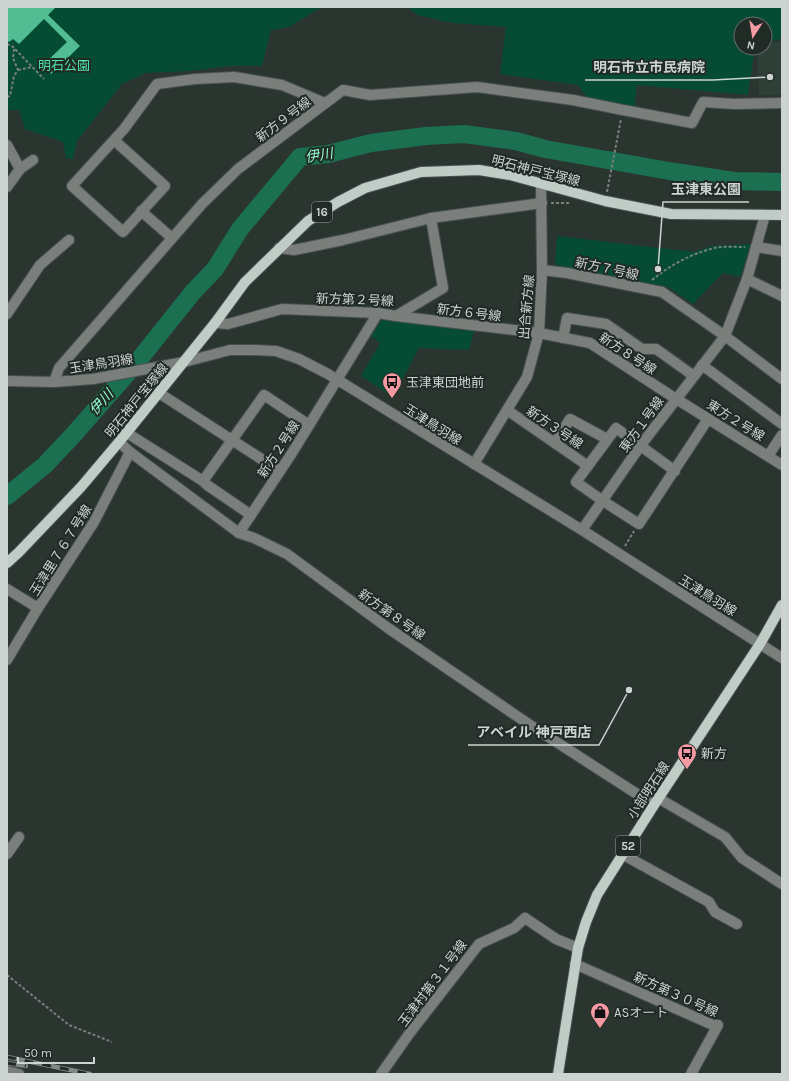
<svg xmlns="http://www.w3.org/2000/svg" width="789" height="1081" font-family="Karla,'Noto Sans JP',sans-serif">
<rect width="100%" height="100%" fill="#2b3530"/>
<polygon fill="#2d3f36" points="782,41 782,95 759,95 757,48 765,48 765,44"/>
<g fill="#064c35">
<polygon points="7,7 322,7 289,27 271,30 262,66 230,66 189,71 146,73 122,84 77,141 73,159 66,158 63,142 25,129 19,110 7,110"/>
<polygon points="408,7 782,7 782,39 765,42 765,24 741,24 741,48 755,48 748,95 637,85 634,109 588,99 578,85 500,74 506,27 452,23 417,15"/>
<polygon points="557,236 694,252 712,246 751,244 740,277 723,273 693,304 668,287 555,265"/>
<polygon points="382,319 474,331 469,350 419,348 393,397 361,376 380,343 371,336"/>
</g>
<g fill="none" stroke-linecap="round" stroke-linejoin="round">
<polyline stroke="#1a7051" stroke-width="18" points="7,496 45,465 75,433 138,361 193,292 215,269 240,229 300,157 328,154 371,143 426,136 464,134 516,141 545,149 675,172 734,181 782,182"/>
</g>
<polygon fill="#52bd92" points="7,7 56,7 48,15 80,46 51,74 43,65 67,42 44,19 19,44 13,39 9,42 7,40"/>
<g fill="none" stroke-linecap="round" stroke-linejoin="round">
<defs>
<g id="minor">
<polyline points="114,140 165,186 123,232 72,186 124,129 157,84 195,79 234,77 282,85 325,103"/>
<polyline points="7,145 20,169 7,187"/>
<polyline points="20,169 33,160"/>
<polyline points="141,211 172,238"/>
<polyline points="756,247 782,251"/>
<polyline points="279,248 294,250 343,240 431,218 542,203"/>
<polyline points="542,270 567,273 662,292 725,336 782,379"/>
<polyline points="747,279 782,296"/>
<polyline points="7,314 40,265 69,240"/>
<polyline points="396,316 539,333 590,343 670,395 782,465"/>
<polyline points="215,323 228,324 282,309 378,313 396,316 443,288 431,218"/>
<polyline points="563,338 567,318 606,324 642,349 656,349 694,376"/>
<polyline points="702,365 782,424"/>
<polyline points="7,381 54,382 93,379 184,362 230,350 252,350 276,351 299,359 328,374 582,530 782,658"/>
<polyline points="54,382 59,368 202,204 238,169 343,90 370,95 477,87 573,100 623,110 692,123 703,102 734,104 782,103"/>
<polyline points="159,393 280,471"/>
<polyline points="507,410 588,466"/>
<polyline points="127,433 203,481 207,485 251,515"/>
<polyline points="119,442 130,452 239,533 254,538 287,554 388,628 527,723 654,805"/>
<polyline points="555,443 570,419 607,439"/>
<polyline points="768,456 782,435"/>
<polyline points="474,464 527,377 539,333 542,270 541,184"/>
<polyline points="675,471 616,428 576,482 603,501 639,524 708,419"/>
<polyline points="203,481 264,395 309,425"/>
<polyline points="582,530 641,445 725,336 747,279 765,215"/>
<polyline points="239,533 292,453 378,313"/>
<polyline points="7,589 38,608"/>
<polyline points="7,660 38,608 94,522 130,452"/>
<polyline points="658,798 725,837 742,858 782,884"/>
<polyline points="7,854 19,837"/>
<polyline points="622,854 709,902 715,912 737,924"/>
<polyline points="575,964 713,1025 718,1025 691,1074"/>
<polyline points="7,1071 19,1074"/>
<polyline points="381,1074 409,1034 479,944 514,928 525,918 556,939 578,948"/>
</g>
<g id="major">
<polyline points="7,563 19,552 81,487 119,442 215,323 245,282 308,221 338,202 365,188 421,172 479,170 510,175 605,201 671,214 782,215"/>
<polyline points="558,1074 578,948 586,922 597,895 654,805 760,644 782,605"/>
</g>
</defs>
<use href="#minor" stroke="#48514d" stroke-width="12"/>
<use href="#major" stroke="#48514d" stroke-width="12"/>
<g stroke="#78807c" stroke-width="2" stroke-dasharray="3 2" stroke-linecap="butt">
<polyline points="7,44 12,46 44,79"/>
<polyline points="18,70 32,67"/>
<polyline points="7,97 10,96 14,76 18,70 13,58 14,49"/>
<polyline points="607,192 621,119"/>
<polyline points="551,203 571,203"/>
<path d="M652,280c18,-15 39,-26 62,-32 9,-2 21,-1 31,-1"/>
<polyline points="625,546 634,531"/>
<polyline points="7,975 69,1025 112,1042"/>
</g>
<use href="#minor" stroke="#7a7f7c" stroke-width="10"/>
<use href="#major" stroke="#c0ccc6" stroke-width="10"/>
<defs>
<g id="rail">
<polyline points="7,1057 90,1074"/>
<polyline points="7,1063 26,1066"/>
</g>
</defs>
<use href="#rail" stroke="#818985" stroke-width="4.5"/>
<use href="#rail" stroke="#212b26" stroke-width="3" stroke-dasharray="9" stroke-linecap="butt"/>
</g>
<defs>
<symbol id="bus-pin" viewBox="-11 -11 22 30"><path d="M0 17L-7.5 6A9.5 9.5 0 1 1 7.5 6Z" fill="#f49aa2" stroke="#212b26"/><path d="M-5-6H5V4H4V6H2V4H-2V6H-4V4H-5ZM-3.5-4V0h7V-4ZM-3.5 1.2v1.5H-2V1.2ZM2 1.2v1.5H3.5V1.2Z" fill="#111"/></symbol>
<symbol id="shop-pin" viewBox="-11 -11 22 30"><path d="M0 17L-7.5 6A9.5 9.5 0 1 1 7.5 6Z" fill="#f49aa2" stroke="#212b26"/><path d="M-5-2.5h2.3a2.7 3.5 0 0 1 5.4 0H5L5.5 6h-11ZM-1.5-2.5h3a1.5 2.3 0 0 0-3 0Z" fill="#111"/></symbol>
</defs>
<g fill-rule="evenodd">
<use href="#bus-pin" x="381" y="371" width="22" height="30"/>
<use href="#bus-pin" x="676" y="742" width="22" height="30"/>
<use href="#shop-pin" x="589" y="1001" width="22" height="30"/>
</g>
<g text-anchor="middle" stroke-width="4" stroke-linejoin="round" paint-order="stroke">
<g fill="#212b26" stroke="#99a19d" stroke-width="1">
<rect x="312" y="202" width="20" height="20" rx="3"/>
<rect x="616" y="836" width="24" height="20" rx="3"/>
</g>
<g font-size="12" font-weight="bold" fill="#cdd3d0">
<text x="322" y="216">16</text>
<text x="628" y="850">52</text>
</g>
<g font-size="13" fill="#4fe1aa" stroke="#212b26">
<text x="64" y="70">明石公園</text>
</g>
<g font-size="13" fill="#cdd3d0" stroke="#212b26">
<text transform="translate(283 119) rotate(-37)" y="5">新方９号線</text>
<text transform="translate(536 170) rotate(14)" y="5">明石神戸宝塚線</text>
<text transform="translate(607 268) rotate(12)" y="5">新方７号線</text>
<text transform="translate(355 299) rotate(2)" y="5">新方第２号線</text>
<text transform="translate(526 307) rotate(-85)" y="5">出合新方線</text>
<text transform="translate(469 312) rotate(7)" y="5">新方６号線</text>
<text transform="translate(628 353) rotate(33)" y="5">新方８号線</text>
<text transform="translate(101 363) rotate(-9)" y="5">玉津鳥羽線</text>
<text transform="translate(136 400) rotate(-51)" y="5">明石神戸宝塚線</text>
<text transform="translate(736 420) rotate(32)" y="5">東方２号線</text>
<text transform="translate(433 424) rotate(32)" y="5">玉津鳥羽線</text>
<text transform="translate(641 424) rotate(-54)" y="5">東方１号線</text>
<text transform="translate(555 427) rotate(34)" y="5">新方３号線</text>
<text transform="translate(278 449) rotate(-57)" y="5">新方２号線</text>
<text transform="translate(60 550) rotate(-58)" y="5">玉津里７６７号線</text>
<text transform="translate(708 595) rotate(32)" y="5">玉津鳥羽線</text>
<text transform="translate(392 614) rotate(35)" y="5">新方第８号線</text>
<text transform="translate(648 790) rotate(-57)" y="5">小部明石線</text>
<text transform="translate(432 983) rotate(-53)" y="5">玉津村第３１号線</text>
<text transform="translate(676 994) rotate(24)" y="5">新方第３０号線</text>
</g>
<g font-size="13" fill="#cdd3d0" stroke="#212b26" text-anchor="start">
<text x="406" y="387">玉津東団地前</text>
<text x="701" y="758">新方</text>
<text x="614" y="1017">ASオート</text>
</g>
<g font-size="14" font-style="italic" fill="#92fcce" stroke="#212b26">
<text transform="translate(319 155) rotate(-10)" y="5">伊川</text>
<text transform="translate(101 402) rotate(-48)" y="5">伊川</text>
</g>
</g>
<path fill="none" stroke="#cdd3d0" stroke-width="1.5" d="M770 77L713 80H585M658 269L663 202H749M629 690L599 745H468"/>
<g fill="#cdd3d0" stroke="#212b26" stroke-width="1.5">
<circle cx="770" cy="77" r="4"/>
<circle cx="658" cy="269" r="4"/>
<circle cx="629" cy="690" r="4"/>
</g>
<g font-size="14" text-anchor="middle" font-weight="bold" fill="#cdd3d0" stroke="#212b26" stroke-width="4" stroke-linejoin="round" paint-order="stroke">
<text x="649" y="72">明石市立市民病院</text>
<text x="706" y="194">玉津東公園</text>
<text x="534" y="737">アベイル 神戸西店</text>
</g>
<rect width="789" height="1081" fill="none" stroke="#cdd3d0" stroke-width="16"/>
<g transform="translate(753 36) rotate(192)"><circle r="19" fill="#212b26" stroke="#666e6a"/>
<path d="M0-3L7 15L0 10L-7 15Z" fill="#f49aa2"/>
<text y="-6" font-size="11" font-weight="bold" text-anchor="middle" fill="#cdd3d0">N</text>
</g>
<path d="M18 1057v6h76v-6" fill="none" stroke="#cdd3d0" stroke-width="2"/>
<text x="24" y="1057" font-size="12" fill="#cdd3d0" stroke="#212b26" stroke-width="3" paint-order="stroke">50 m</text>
</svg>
